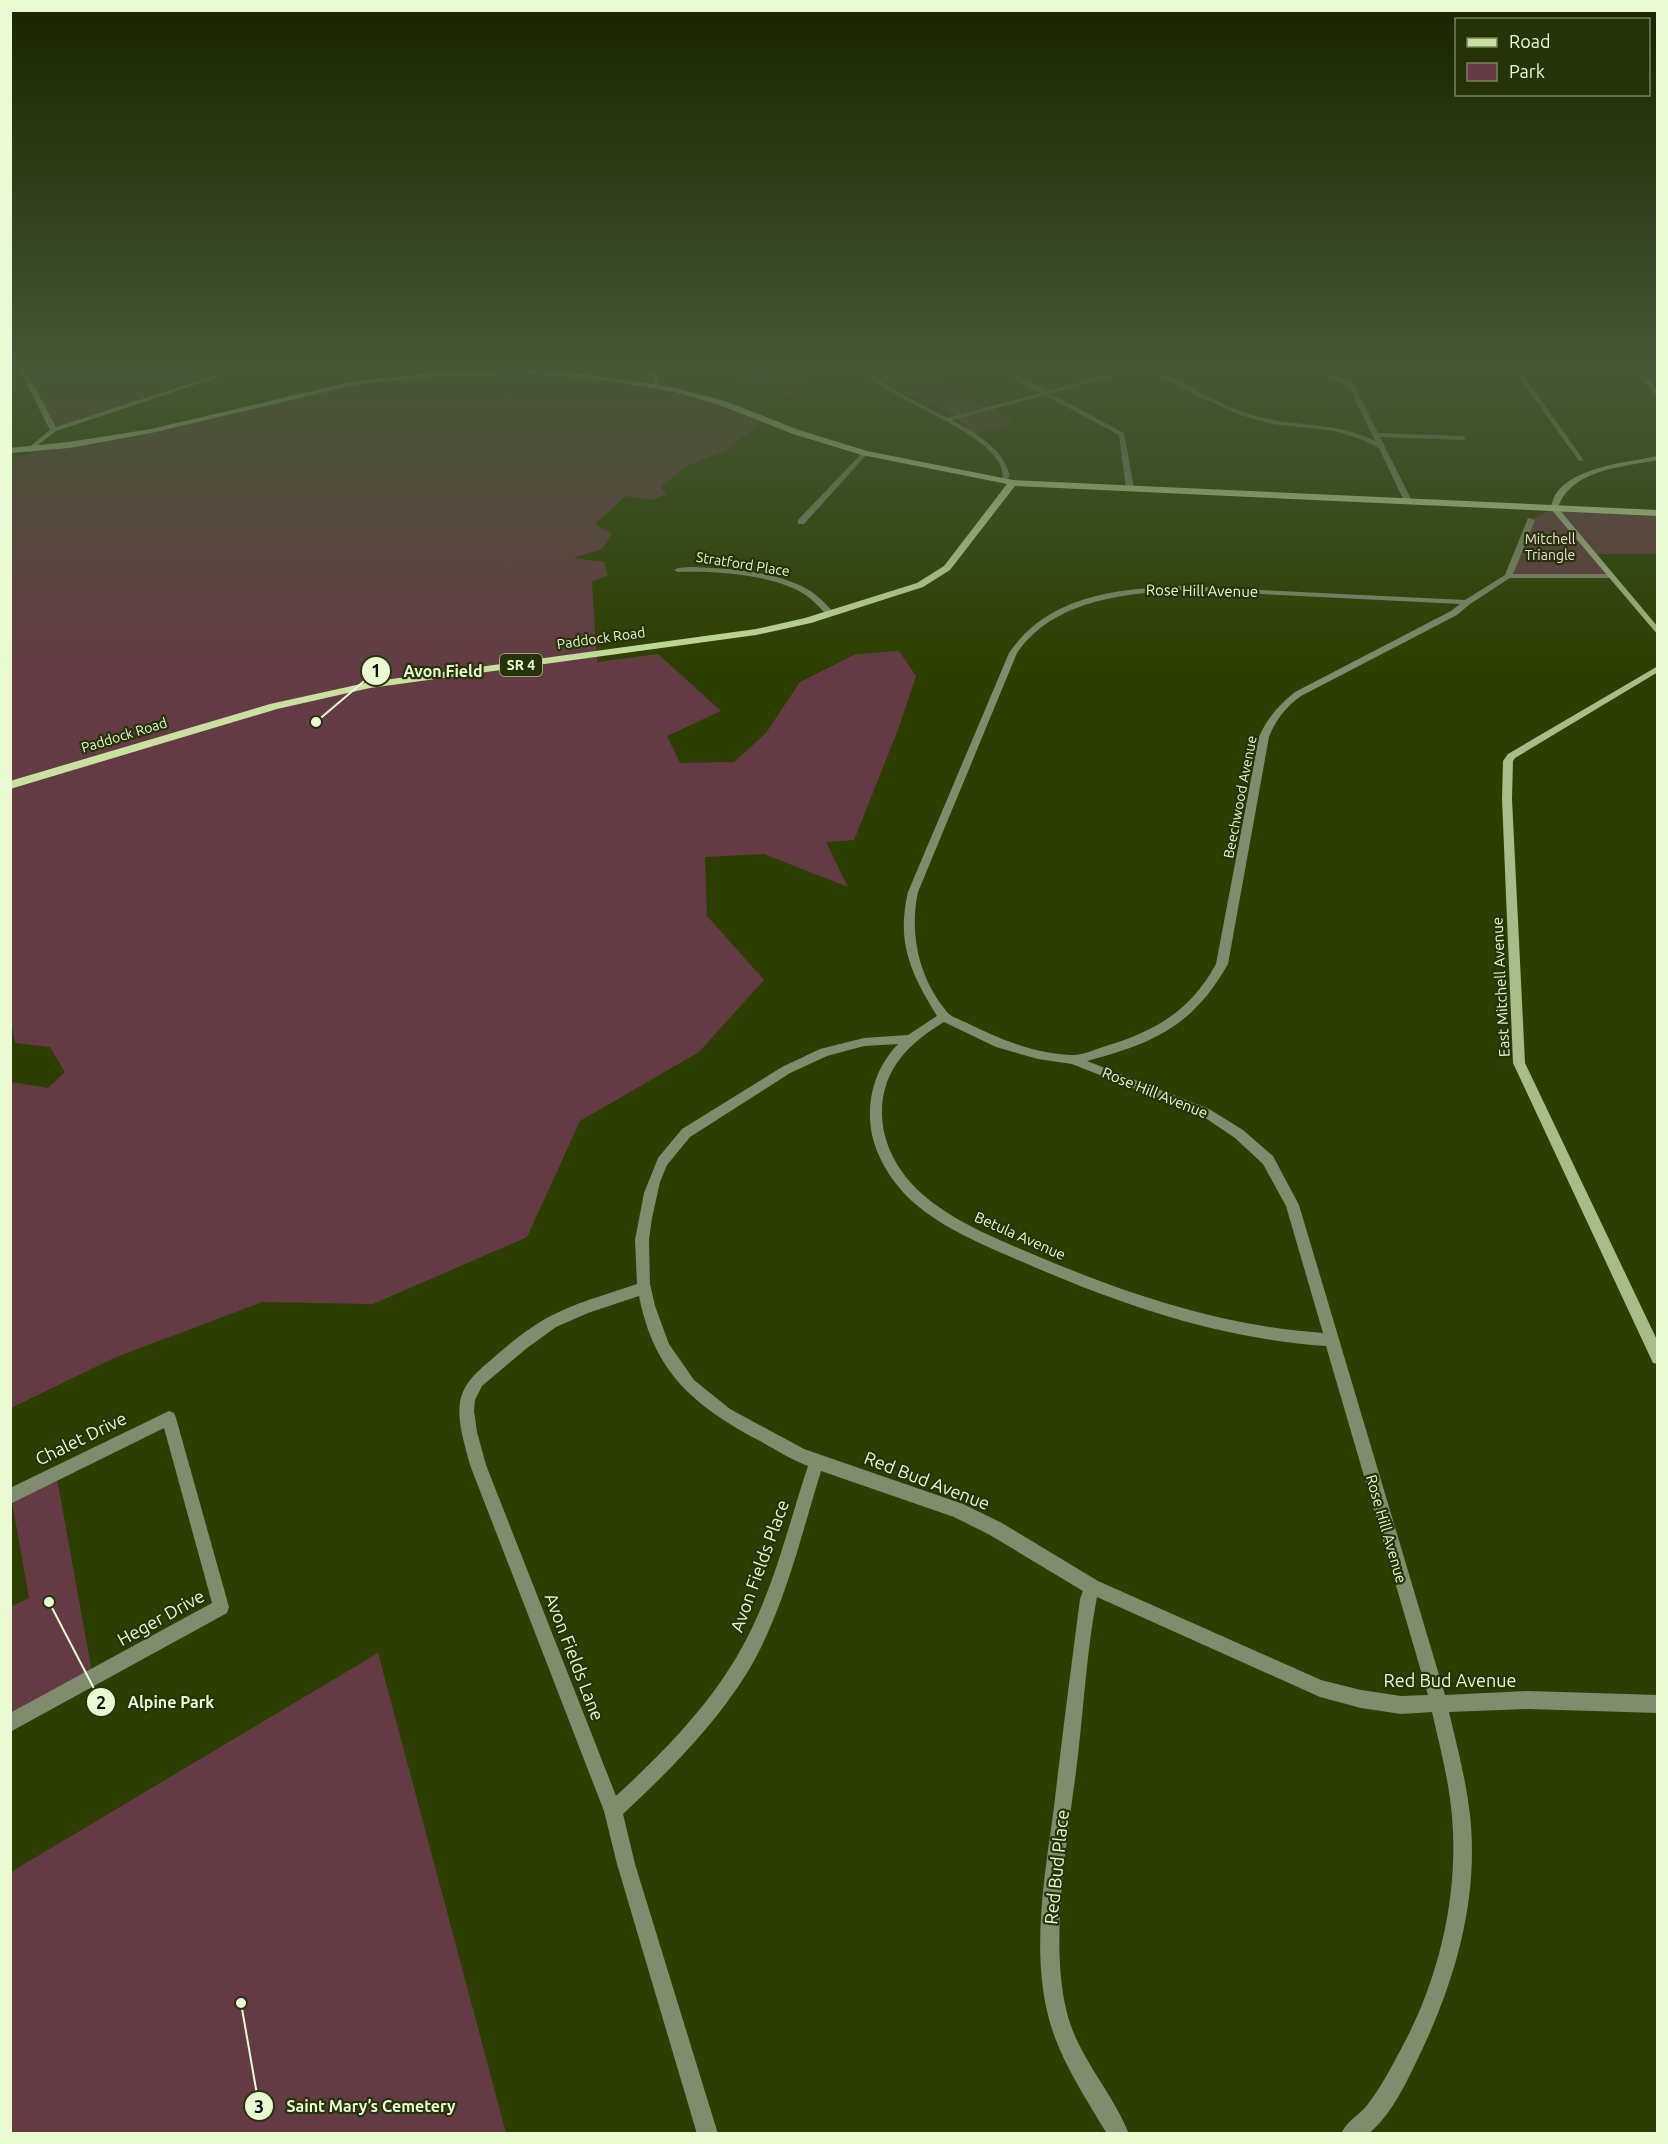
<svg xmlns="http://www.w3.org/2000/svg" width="1668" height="2144" font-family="Ubuntu,sans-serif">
<rect width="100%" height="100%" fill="#2d3f00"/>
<g fill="#643b44">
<polygon points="53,369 240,369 54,430 25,374"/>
<polygon points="738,369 927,369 988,408 1010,419 1008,425 975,434 948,412 912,396 876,372 843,369 809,373 794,396 725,378 741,371"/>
<polygon points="475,372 576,375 676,390 765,419 726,450 689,465 660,487 667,494 651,500 626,496 595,524 612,534 602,549 573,558 604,562 608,575 592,582 597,662 658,654 721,711 667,736 680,763 734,762 766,733 800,682 856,654 899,651 916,676 899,727 854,840 826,842 848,887 764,854 705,857 707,916 764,980 699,1052 580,1121 527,1237 373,1304 262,1302 114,1358 11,1408 11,1082 48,1088 65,1072 50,1047 15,1043 11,1020 11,457 31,454 29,450 151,431 330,387"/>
<polygon points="1554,508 1657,513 1657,554 1592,554 1609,576 1508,576 1531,520"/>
<polygon points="56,1473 93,1678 11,1723 10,1607 29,1598 11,1496"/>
<polygon points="378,1653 506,2133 11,2133 11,1872"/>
</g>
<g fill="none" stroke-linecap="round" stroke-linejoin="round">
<g fill="#808c6d" fill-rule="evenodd">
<path d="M858,369h7l36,25 46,24 93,-25 -42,-24h7l42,22 82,-22h9l-87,25 73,39 10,55 -4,2 -4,-2 -7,-53 -74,-40 -93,25c25,14 51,28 58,56l-7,7 -4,-2 4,-5c-1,-4 -1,-10 -4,-13 -20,-36 -106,-62 -141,-94z"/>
<path d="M1147,369h7c34,16 68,38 105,48 39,10 80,5 116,24l-26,-54 -34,-18h7l32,16 24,48 85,3 3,2 -3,2 -83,-3 32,64 -4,2 -4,-2 -25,-53 -16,-8 -28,-9 -62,-7 -33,-9 -40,-18z"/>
<polygon points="1513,369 1519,369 1583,459 1583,461 1579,461"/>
<polygon points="863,452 868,453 804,524 798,524 798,520"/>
<path d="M1528,518l7,2 -22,54h99v4h-102l-40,26 -13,11 -156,81c-15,11 -25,23 -32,41l-41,227c-35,62 -74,79 -141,97l122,48 34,21 30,26 26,49 146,490 83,-4 130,4v18l-130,-4 -79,3c8,34 17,68 21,103 9,83 -14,164 -50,239 -13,27 -28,61 -52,80h-27c5,-13 19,-19 27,-30 13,-17 23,-36 33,-55 38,-69 58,-154 51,-233 -3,-35 -12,-69 -20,-104l-31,2 -40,-6 -41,-11 -223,-100c-10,52 -13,106 -19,158 -9,78 -30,182 -11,258 12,46 45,78 62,121h-22c-23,-39 -50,-78 -60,-123 -15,-67 -2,-137 7,-204 8,-69 17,-139 26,-208l3,-8 -93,-56 -36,-18 -133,-46c-21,68 -37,140 -74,202 -33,53 -79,99 -124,141l12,50 83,270h-21l-80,-270 -13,-53 -134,-346c-5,-20 -13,-42 -10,-63 4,-20 17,-30 32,-43 21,-18 42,-36 67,-47 25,-12 52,-19 78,-28l-2,-44 9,-47 14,-35 24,-29 100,-62 38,-18 44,-11 44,-3 29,-19c-26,-43 -41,-73 -29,-124l101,-239c40,-58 107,-64 172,-67l284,14 40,-25zM1181,590l279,14 -9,7 -156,81c-16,13 -28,26 -36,45l-43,227c-25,46 -60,67 -110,82 -10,3 -24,10 -35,9 -37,-1 -71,-16 -104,-32 -6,-3 -16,-6 -20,-11 -28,-33 -38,-78 -29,-120l99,-239c37,-53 105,-59 164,-63zM944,1022l52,25 42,12 34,5 129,51 34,23 28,26 23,42 37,127c-103,-7 -199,-40 -293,-80 -38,-16 -77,-32 -108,-59 -23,-21 -39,-48 -40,-79 -1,-45 27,-72 62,-93zM898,1044c-20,21 -29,47 -28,75 1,31 20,62 43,83 32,28 73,44 112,61 96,42 196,76 301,83l102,349 -27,1 -40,-6 -40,-10 -223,-99 -96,-58 -39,-19 -159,-55 -74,-40 -36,-29 -25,-36 -14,-38 -5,-22 -1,-44 3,-22 8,-36 7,-17 23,-28 100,-64 37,-17 37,-10zM639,1296c15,76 54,109 119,144 17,9 32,19 50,26 -19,57 -33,118 -61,172 -31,61 -81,112 -131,158l-130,-331 -9,-33 -3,-21 1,-11 7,-14 45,-38 29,-21 32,-14z"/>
<path d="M690,567c35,1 86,4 117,22 11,6 20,16 28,25l-7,2c-9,-9 -17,-19 -29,-25 -32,-17 -85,-20 -121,-19l-4,-2 4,-2z"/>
<polygon points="169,1411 174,1413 176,1418 229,1607 227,1613 10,1732 10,1713 212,1603 164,1428 10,1504 10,1488"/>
</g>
<g fill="#a8bc89" fill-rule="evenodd">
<polygon points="19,369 25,369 56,427 235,369 243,369 56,431 29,452 27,451 27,449 50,430"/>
<polygon points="641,369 648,369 658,377 658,387 654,387 653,379"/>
<polygon points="1633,369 1639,369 1658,390 1658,397"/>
<path d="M1658,456v4c-35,7 -87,9 -100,48l100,119v8l-108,-127c2,-4 3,-9 5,-13 17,-28 73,-33 103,-39z"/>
<polygon points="1658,666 1658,672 1515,758 1513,761 1512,799 1525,1063 1658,1342 1658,1364 1653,1363 1513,1063 1502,799 1503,761 1508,754"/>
</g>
<polygon fill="#c8e19e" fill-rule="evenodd" points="531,370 595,375 676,388 728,402 799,430 867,451 1013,480 1658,510 1658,516 1015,486 950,570 923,587 811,623 756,635 370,688 277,709 10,789 10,781 270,704 370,682 756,629 805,618 917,583 944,566 1007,484 862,455 793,434 722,406 675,392 595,379 531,374 429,377 354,385 151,433 69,448 10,453 10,448 69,442 151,429 354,381 429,373"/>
</g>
<linearGradient id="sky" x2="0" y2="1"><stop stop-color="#192300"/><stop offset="0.55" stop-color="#465837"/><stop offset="1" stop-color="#465837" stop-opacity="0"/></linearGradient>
<rect width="1668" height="669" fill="url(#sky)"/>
<g text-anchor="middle" stroke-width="4.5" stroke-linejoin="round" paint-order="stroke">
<g font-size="14" fill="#f1dce0" stroke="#263309">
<text x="1550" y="544">Mitchell<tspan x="1550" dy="16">Triangle</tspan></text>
</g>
<g font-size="14" fill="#eafad2" stroke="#263309">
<text transform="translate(743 564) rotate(9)" y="5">Stratford Place</text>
<text transform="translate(601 638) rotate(-8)" y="5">Paddock Road</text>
<text transform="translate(124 735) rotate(-17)" y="5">Paddock Road</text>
<text transform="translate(1240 797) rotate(-79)" y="5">Beechwood Avenue</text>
</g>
<rect fill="#263309" stroke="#afbe96" stroke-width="1.5" x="500" y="654" width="42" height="22" rx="4.5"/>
<g font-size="14" font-weight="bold" fill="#eafad2">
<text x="521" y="670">SR 4</text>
</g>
<g font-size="15" fill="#eafad2" stroke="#263309">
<text transform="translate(1202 591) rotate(1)" y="5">Rose Hill Avenue</text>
<text transform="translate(1501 987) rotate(-93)" y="5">East Mitchell Avenue</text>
<text transform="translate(1155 1093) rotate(22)" y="5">Rose Hill Avenue</text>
<text transform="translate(1020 1236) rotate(24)" y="5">Betula Avenue</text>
<text transform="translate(1386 1529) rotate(74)" y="5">Rose Hill Avenue</text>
</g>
<g font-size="18" fill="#eafad2" stroke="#263309">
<text transform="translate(81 1439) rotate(-26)" y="6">Chalet Drive</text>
<text transform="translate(927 1481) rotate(21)" y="6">Red Bud Avenue</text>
<text transform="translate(760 1566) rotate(-70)" y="6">Avon Fields Place</text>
<text transform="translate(161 1618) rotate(-29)" y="6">Heger Drive</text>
<text transform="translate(574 1657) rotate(69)" y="6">Avon Fields Lane</text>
<text x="1450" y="1687">Red Bud Avenue</text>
<text transform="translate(1057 1867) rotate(-84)" y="6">Red Bud Place</text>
</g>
</g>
<path fill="none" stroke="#eafad2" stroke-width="2" d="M316 722L376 671M49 1602L101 1702M241 2003L259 2106"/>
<g fill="#eafad2" stroke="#263309" stroke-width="2">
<circle cx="316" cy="722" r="6"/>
<circle cx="49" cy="1602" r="6"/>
<circle cx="241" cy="2003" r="6"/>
<circle cx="376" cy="671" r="15"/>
<circle cx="101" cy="1702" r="15"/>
<circle cx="259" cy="2106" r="15"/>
</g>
<g font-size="18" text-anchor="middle" font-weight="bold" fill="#111">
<text x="376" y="677">1</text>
<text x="101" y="1709">2</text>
<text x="259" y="2113">3</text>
</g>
<g font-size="16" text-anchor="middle" font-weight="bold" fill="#eafad2" stroke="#263309" stroke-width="4.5" stroke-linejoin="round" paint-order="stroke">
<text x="443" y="677">Avon Field</text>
<text x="171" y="1708">Alpine Park</text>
<text x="371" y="2112">Saint Mary’s Cemetery</text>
</g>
<rect width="1668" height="2144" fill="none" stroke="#eafad2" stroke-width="24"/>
<rect x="1455" y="18" width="195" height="78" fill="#263309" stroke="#748359" stroke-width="1.5"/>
<rect x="1467" y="38" width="30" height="9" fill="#c8e19e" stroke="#748359" stroke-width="1.5"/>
<text x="1509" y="48" font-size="18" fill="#eafad2">Road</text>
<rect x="1467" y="63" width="30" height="18" fill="#643b44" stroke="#748359" stroke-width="1.5"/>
<text x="1509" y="78" font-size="18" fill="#eafad2">Park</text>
</svg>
